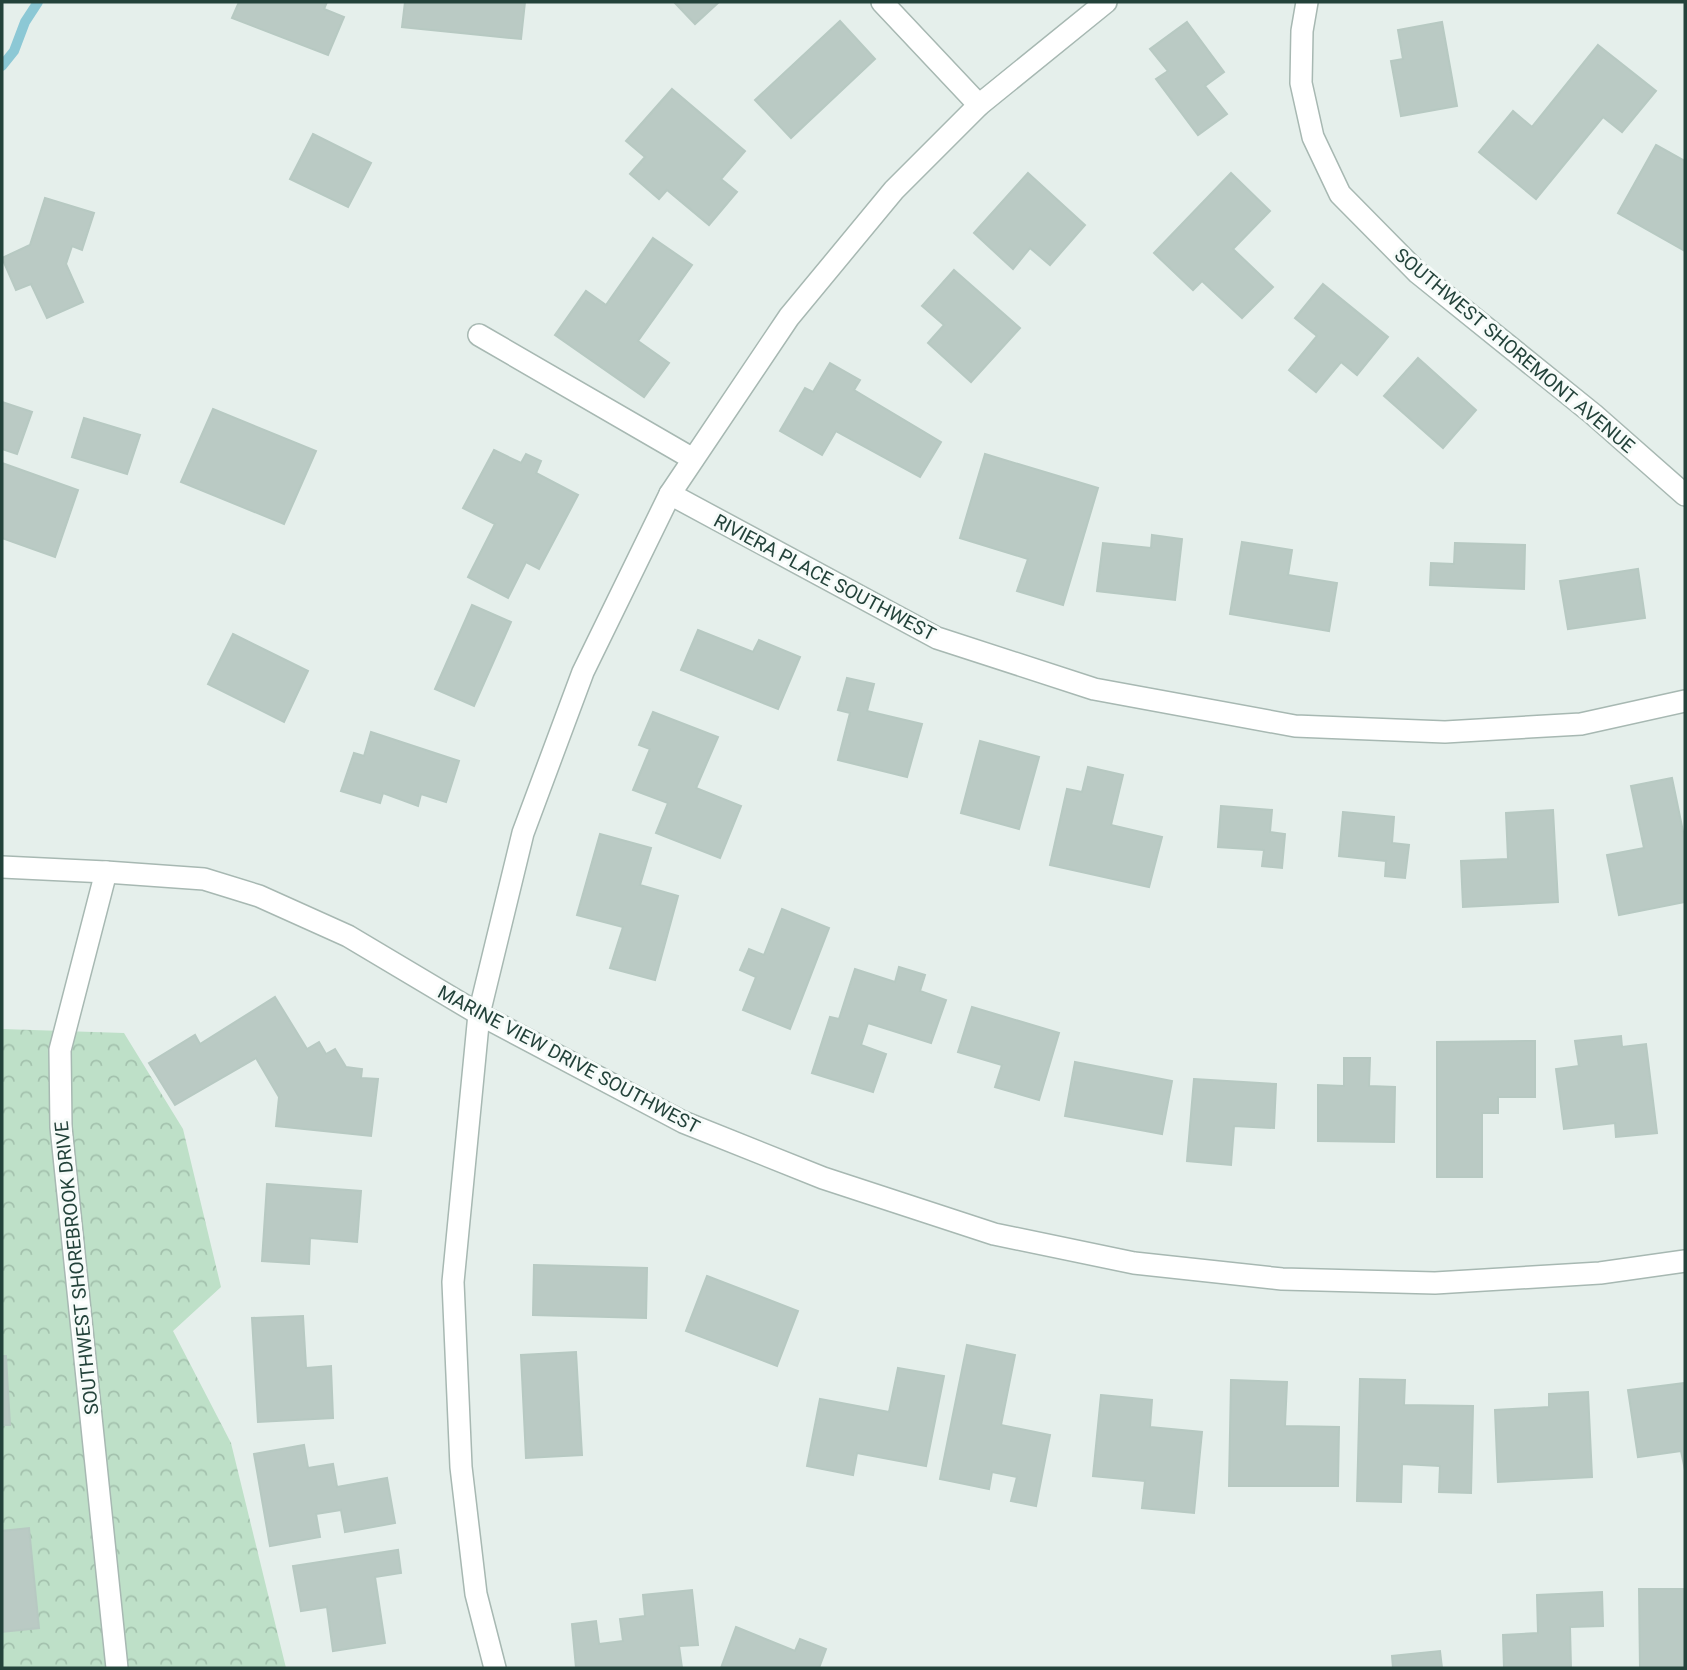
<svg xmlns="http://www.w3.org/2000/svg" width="1687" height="1670" font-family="Roboto,sans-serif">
<defs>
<pattern id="forest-crowns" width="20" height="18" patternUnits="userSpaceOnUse" patternTransform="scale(1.75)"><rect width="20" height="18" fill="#bee0c8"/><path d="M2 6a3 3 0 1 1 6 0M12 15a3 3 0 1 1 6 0" fill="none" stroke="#a3c1ad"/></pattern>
</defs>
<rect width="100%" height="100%" fill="#e5efeb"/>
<polygon fill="url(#forest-crowns)" points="2,1029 124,1033 183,1129 221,1287 173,1331 231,1443 286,1668 2,1668"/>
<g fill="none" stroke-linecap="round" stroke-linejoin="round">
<polyline stroke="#8cc8d5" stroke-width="10" points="2,66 14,51 25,22 38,2"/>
</g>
<g fill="#bacac4" stroke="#b7c9c2" stroke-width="2">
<polygon points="239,2 327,2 324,9 344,17 328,55 232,18"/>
<polygon points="405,2 525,2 521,39 402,27"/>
<polygon points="674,2 719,2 695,24"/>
<polygon points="840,21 875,59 791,138 755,100"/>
<polygon points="1187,22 1224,72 1205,86 1227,114 1198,135 1156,79 1168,71 1150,49"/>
<polygon points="1442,22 1457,106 1401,116 1391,61 1403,59 1398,30"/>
<polygon points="1598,45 1656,91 1622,132 1603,117 1536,199 1479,152 1513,111 1532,127"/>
<polygon points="672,89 745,151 721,179 737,192 709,225 667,190 659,199 630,174 645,157 626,141"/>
<polygon points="313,134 371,163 348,207 290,179"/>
<polygon points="1656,145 1685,161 1685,251 1618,213"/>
<polygon points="1028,173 1085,225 1050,265 1030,248 1013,269 974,233"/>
<polygon points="1231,173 1270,211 1233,249 1273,287 1242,318 1202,281 1193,290 1154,253"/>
<polygon points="45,198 94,213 82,250 72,246 66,264 83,302 47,318 31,284 16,290 2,258 30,245"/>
<polygon points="653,238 692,265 638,341 669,363 644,397 555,335 586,291 606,305"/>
<polygon points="954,270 1020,328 971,382 928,343 944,325 922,306"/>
<polygon points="1323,284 1388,337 1357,375 1341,362 1316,392 1289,370 1317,336 1295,318"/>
<polygon points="1418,358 1476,410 1443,448 1384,396"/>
<polygon points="830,363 860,380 854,390 941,442 920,477 836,431 822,455 780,431 805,388 813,392"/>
<polygon points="2,402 32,412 17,454 2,449"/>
<polygon points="213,409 316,451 284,524 181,482"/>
<polygon points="84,418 140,435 127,474 72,457"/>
<polygon points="494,450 521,463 526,454 541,461 536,473 578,495 539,569 526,562 508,598 468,577 495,524 463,508"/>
<polygon points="985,454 1098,488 1063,605 1017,591 1028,559 960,538"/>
<polygon points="2,463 78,490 55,557 2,538"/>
<polygon points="1152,535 1182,539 1175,600 1097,591 1103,543 1151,548"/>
<polygon points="1242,542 1292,550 1288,575 1337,583 1329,631 1230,614"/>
<polygon points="1455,543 1525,545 1524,589 1430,585 1431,563 1454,564"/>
<polygon points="1638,569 1645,618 1568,629 1560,581"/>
<polygon points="472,605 511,622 474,706 435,689"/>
<polygon points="698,630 753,652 759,640 800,657 778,709 681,670"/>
<polygon points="233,634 308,671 284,722 208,684"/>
<polygon points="847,678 874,684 867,711 922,724 907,777 838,760 850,713 838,710"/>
<polygon points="653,712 718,737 696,788 741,806 720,858 656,833 668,803 633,790 650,749 639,745"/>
<polygon points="371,732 459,761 446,802 421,794 418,806 383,793 380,803 341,791 354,753 364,756"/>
<polygon points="980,741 1039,757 1019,829 961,813"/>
<polygon points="1088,767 1123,775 1111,825 1162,837 1149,887 1050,865 1067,789 1082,792"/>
<polygon points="1672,778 1685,841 1685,902 1619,915 1607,855 1644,848 1631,786"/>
<polygon points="1221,806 1272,810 1270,832 1285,834 1282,868 1262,866 1264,850 1218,847"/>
<polygon points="1553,810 1558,902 1463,907 1461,861 1508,859 1506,813"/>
<polygon points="1343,812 1394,817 1392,843 1409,845 1405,878 1385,876 1386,861 1339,856"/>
<polygon points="600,834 651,848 640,885 678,896 655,980 610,968 623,927 577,915"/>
<polygon points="782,909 829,928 790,1029 743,1010 756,977 740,970 749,949 764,955"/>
<polygon points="899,967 925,975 920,991 946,1000 931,1043 868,1023 861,1045 886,1054 873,1092 812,1073 830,1017 839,1019 855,969 895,982"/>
<polygon points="275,997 307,1049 319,1042 326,1054 335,1049 346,1067 362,1069 361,1078 378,1079 371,1136 276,1126 279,1097 256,1058 175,1105 149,1063 195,1035 200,1044"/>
<polygon points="972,1007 1059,1033 1039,1100 995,1087 1002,1065 958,1052"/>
<polygon points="1621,1036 1622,1047 1646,1044 1657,1133 1616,1137 1615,1123 1564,1129 1556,1069 1579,1066 1575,1041"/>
<polygon points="1535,1041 1535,1097 1498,1097 1498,1113 1482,1113 1482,1177 1437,1177 1437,1042"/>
<polygon points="1344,1058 1370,1058 1369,1086 1395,1087 1394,1142 1318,1141 1318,1085 1344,1086"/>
<polygon points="1075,1062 1172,1081 1162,1134 1065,1116"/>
<polygon points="1194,1079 1276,1084 1274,1128 1234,1126 1231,1165 1187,1161"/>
<polygon points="267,1184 361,1191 357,1242 310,1238 309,1264 262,1261"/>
<polygon points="534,1265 647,1268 646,1318 533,1315"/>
<polygon points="707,1276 798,1311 777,1366 686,1331"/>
<polygon points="303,1316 306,1368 331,1366 333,1418 258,1422 252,1318"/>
<polygon points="967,1345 1015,1355 1001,1425 1050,1435 1036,1506 1011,1501 1017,1477 992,1472 989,1489 940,1479"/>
<polygon points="576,1352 582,1455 526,1458 521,1355"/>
<polygon points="2,1356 6,1356 10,1425 2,1425"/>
<polygon points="898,1368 944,1376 926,1466 857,1453 853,1475 807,1466 820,1399 889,1412"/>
<polygon points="1360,1379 1405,1380 1404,1405 1473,1406 1471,1493 1439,1492 1440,1466 1402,1464 1401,1502 1357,1501"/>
<polygon points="1231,1380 1287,1382 1285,1426 1339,1427 1338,1486 1229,1486"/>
<polygon points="1685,1383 1685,1470 1681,1451 1638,1457 1628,1390"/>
<polygon points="1588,1392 1592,1477 1498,1482 1495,1410 1549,1407 1549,1394"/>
<polygon points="1101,1395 1152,1400 1150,1427 1202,1432 1194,1513 1142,1508 1145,1481 1093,1476"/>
<polygon points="304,1445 308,1468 333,1464 337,1487 387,1478 395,1523 345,1532 341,1510 316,1514 320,1537 270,1546 254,1454"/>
<polygon points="29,1528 39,1628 2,1632 2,1531"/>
<polygon points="398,1550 401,1573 375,1577 385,1643 333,1651 327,1607 301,1611 293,1566"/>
<polygon points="1639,1589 1685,1589 1685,1668 1640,1668"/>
<polygon points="692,1590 698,1645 679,1646 682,1668 576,1668 572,1624 596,1621 599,1644 623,1641 620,1619 645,1616 643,1595"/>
<polygon points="1602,1592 1603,1626 1570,1627 1571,1668 1504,1668 1503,1635 1538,1633 1537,1595"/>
<polygon points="736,1627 795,1651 800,1639 826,1649 819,1668 721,1668"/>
<polygon points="1440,1651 1442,1668 1393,1668 1392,1656"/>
</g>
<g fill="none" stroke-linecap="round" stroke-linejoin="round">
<defs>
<g id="minor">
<polyline points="882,2 979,105"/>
<polyline points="1307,2 1302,31 1301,83 1313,137 1340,194 1418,273 1593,414 1685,495"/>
<polyline points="479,335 693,459"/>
<polyline points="670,494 937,638 1094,689 1295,726 1445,732 1581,724 1685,701"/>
<polyline points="2,867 106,872 204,879 259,896 348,936 479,1014 683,1122 823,1178 994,1234 1134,1263 1282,1279 1435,1283 1600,1273 1685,1261"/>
<polyline points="106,872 60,1050 61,1127 117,1668"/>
<polyline points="495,1668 476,1594 461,1467 453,1282 479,1014 523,833 583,672 670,494 789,317 894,190 979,105 1106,2"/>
</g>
</defs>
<use href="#minor" stroke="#a7b8b2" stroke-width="24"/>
<use href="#minor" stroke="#fff" stroke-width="21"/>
</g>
<g text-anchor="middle" stroke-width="6" stroke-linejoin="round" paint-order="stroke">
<g font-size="19" fill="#23423a" stroke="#f6fbf9">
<text transform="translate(1515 350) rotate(40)" y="7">SOUTHWEST SHOREMONT AVENUE</text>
<text transform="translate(825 577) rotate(28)" y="7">RIVIERA PLACE SOUTHWEST</text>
<text transform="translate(569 1059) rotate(28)" y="7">MARINE VIEW DRIVE SOUTHWEST</text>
<text transform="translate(76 1268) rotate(-96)" y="7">SOUTHWEST SHOREBROOK DRIVE</text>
</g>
</g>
<rect width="1687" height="1670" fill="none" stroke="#23423a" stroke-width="7"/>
</svg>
